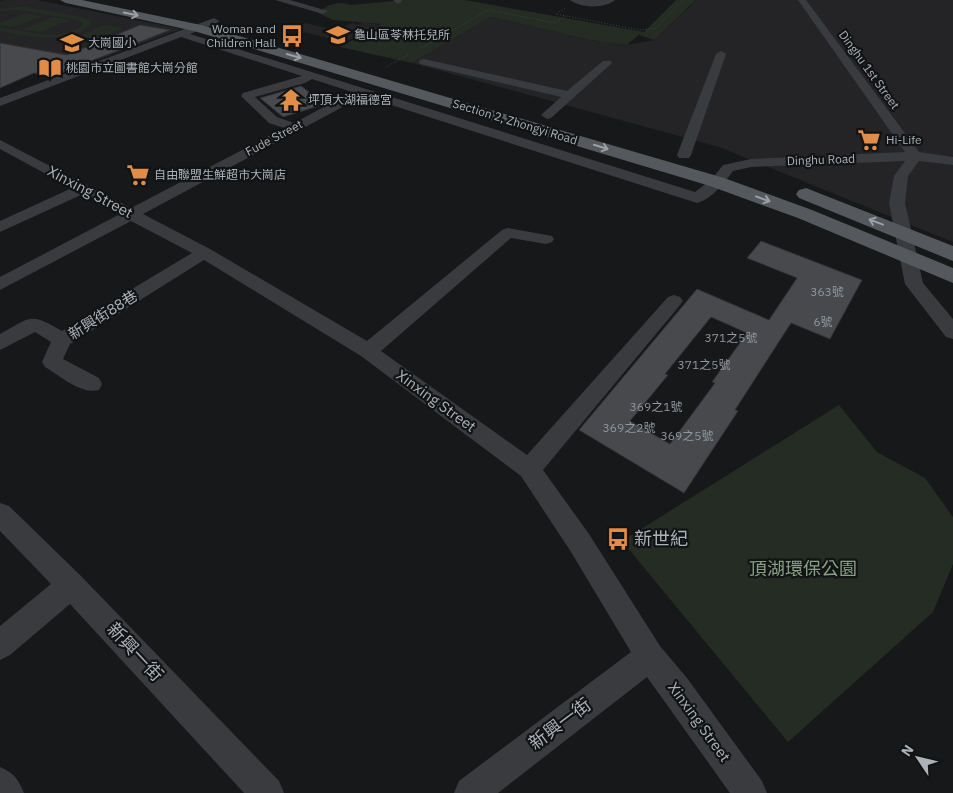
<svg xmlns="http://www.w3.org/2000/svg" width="953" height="793" font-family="'IBM Plex Sans','Noto Sans TC',sans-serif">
<rect width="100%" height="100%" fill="#171819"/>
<g fill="#242426">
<polygon points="4,0 37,0 181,29 97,60 45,57 0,72 0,1"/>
<polygon points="697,0 953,0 953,242 719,147 412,63 491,17 590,40 627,45 654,40"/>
<polygon points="364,22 379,25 344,42 291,29 305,23 330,29 336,26 342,28 352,23 358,25"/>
</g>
<g fill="#242c24">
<path d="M405,0h60l179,32 32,-32h20l-42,40 -15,-5 -12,10 -37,-5 -99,-23 -79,46 -72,-16 41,-23 -48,-4 -15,-7c9,-8 20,-13 32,-8z"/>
<path d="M15,7h12l58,11 6,3v3c-23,22 -63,12 -91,7v-4c25,4 60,16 83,-2l-1,-3 -5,-2 -58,-10 -19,1v-2z"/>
<polygon points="26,13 43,16 13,27 0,25 0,23"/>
<polygon points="53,17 70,20 41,32 23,29"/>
<polygon points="104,25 122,28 94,41 75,38"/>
<polygon points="839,405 877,452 925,478 953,517 953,564 933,612 788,742 622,541"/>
</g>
<g fill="#47494c" stroke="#323235" fill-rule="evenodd">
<polygon points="140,25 170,30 53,76 34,73 0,88 0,43 67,55"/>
<polygon points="301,86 325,104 283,117 260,98"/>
<path d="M761,241l101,39 -32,59 -39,-16 -56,87 3,1 -54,82 -105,-63 118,-141 72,31 28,-42 -50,-20zM711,317l36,16 -35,49 3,1 -45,61 -40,-23 38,-46 -3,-1z"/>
</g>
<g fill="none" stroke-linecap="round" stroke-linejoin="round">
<g stroke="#3f4245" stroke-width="1" stroke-dasharray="1 2" stroke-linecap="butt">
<polyline points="565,8 556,14 640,30 656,28 683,0"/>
<polyline points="421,48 489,10 555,23 565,16"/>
<polyline points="386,67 411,53"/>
</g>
<g fill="#393b3e" fill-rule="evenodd">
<polygon points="275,0 290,0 328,11 323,14"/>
<polygon points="393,0 402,0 402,1 398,4"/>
<path d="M570,0h45c-10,9 -35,8 -45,0z"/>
<path d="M798,0h8l113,152 34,5v8l-34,-4 -11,15 -3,27 18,80 30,36v20l-7,-2 -41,-53 -16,-81 5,-27 11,-15 -154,6 -18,4c-9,12 -21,28 -36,32l-334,-107 -220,118 67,35 157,92 135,-111 6,-2 44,8 2,3 -2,3 -6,2 -35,-6 -130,113 146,104 141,-158 6,-2 6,2 3,4 -3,4 -137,165 46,64 71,112 27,32 75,103 5,12h-37l-83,-116 -149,116h-44l5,-12 172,-129 -60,-100 -50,-76 -160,-120 -157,-96 -134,84 -7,15 36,19 3,6 -3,6c-17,5 -39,-14 -54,-23l-3,-5 9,-20 -16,-10 -35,18v-16c32,-17 29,-22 62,-3l130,-78 -61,-32 -131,69v-13l120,-63 -37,-20 -83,38v-11l72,-33 -72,-39v-9l131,68 153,-80 -15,-5 -28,-27 2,-3 59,-17 -121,-39 -181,69v-8l214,-80 5,3 -2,2 -27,11 505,158 17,-13 11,-14 28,-6 154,-7zM312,79l40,13 -58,31 -17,-6 -22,-20 50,-14z"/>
<polygon points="721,51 726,54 691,155 689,158 679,158 677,155 716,54"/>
<polygon points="424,59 567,91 603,61 611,61 612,63 551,118 547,119 541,115 561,97 420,64 419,62 420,60"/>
<polygon points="0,503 9,506 81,576 279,781 284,793 244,793 70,604 10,655 0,660 0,626 51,584 0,531"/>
<path d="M0,767c14,6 18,12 24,26h-24z"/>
</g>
<g fill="#55585d" fill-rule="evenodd">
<polygon points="60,0 82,0 201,25 724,178 812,210 953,268 953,283 798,218 710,186 194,31 66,3"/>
<polygon points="806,188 953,246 953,261 799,198 796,194 799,190"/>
</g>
</g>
<defs><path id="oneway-shaft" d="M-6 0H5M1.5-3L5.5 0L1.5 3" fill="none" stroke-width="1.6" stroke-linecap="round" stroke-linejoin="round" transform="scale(1.25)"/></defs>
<g stroke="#9aa0a6">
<use href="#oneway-shaft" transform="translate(131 14) rotate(12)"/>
<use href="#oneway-shaft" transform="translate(294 56) rotate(16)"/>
<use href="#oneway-shaft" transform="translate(601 147) rotate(17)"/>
<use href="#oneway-shaft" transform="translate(763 199) rotate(20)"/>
<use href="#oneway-shaft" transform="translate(876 222) rotate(-159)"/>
</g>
<defs>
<symbol id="school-bare" viewBox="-9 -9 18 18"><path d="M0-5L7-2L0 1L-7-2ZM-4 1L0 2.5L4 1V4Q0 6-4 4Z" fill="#e28d47" stroke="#121314" stroke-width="2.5" paint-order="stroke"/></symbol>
<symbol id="bus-bare" viewBox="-9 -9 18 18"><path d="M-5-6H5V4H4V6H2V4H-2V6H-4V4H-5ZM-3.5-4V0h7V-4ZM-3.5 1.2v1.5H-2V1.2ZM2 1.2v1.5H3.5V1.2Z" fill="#e28d47" stroke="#121314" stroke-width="2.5" paint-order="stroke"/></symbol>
<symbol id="library-bare" viewBox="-9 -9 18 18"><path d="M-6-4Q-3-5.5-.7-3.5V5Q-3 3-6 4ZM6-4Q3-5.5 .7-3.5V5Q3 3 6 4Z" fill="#e28d47" stroke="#121314" stroke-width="2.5" paint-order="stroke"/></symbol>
<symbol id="temple-bare" viewBox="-9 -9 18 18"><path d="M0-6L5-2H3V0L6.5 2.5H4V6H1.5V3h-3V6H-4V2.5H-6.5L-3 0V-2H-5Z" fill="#e28d47" stroke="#121314" stroke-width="2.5" paint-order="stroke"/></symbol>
<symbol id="supermarket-bare" viewBox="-9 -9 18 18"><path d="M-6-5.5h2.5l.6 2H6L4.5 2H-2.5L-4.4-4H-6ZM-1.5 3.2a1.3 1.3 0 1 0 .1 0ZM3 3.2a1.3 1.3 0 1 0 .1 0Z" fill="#e28d47" stroke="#121314" stroke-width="2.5" paint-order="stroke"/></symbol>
</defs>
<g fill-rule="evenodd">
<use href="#school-bare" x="322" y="19" width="32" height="32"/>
<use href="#bus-bare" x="276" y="20" width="32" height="32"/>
<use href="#school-bare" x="56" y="27" width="32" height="32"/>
<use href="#library-bare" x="34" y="52" width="32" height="32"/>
<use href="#temple-bare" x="275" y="84" width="32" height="32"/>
<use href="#supermarket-bare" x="853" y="124" width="32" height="32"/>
<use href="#supermarket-bare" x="122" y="159" width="32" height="32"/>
<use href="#bus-bare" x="602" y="523" width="32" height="32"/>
</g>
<g text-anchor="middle" stroke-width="4.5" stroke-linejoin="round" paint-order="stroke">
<g font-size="12" fill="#abb2b8" stroke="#121314" text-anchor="start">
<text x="276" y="33" text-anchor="end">Woman and<tspan x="276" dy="14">Children Hall</tspan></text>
<text x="354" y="39">龜山區苓林托兒所</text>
<text x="88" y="47">大崗國小</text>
<text x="66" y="72">桃園市立圖書館大崗分館</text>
<text x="308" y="104">坪頂大湖福德宮</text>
<text x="886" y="144">Hi-Life</text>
<text x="154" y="179">自由聯盟生鮮超市大崗店</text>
</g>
<g font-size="12" fill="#abb2b8" stroke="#121314">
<text transform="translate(869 70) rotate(54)" y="4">Dinghu 1st Street</text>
<text transform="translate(515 122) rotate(17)" y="4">Section 2, Zhongyi Road</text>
<text transform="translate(274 138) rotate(-28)" y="4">Fude Street</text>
<text transform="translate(821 160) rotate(-2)" y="4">Dinghu Road</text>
</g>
<g font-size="12" fill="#92989d">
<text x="827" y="296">363號</text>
<text x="823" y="326">6號</text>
<text x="731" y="342">371之5號</text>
<text x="704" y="369">371之5號</text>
<text x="656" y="411">369之1號</text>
<text x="629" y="432">369之2號</text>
<text x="687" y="440">369之5號</text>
</g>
<g font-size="15" fill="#abb2b8" stroke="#121314">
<text transform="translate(90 192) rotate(28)" y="5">Xinxing Street</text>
<text transform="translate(103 315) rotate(-32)" y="5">新興街88巷</text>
<text transform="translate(436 401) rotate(36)" y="5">Xinxing Street</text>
<text transform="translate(699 722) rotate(54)" y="5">Xinxing Street</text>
</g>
<g font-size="18" fill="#abb2b8" stroke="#121314" text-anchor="start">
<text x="634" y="545">新世紀</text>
</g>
<g font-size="18" fill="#88a184" stroke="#121314">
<text x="803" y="575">頂湖環保公園</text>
</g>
<g font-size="18" fill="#abb2b8" stroke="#121314">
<text transform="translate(135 652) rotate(47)" y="6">新興一街</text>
<text transform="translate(560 724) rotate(-37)" y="6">新興一街</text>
</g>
</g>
<g transform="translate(918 758) rotate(305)" stroke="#121314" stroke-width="4" paint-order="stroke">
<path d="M0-4L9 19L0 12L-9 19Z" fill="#abb2b8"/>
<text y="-8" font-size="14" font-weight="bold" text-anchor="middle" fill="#abb2b8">N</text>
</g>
</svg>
